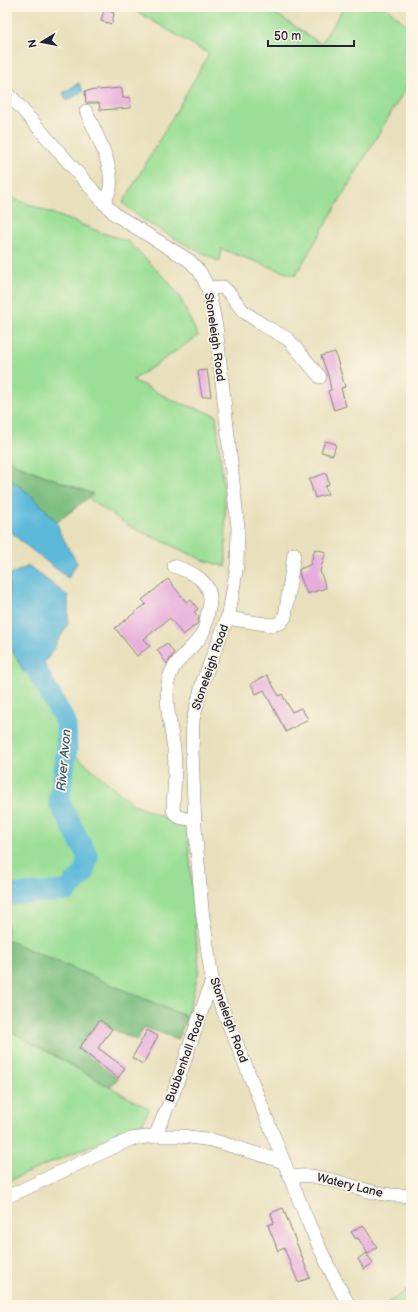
<svg xmlns="http://www.w3.org/2000/svg" width="418" height="1312" font-family="'Balsamiq Sans',sans-serif">
<rect width="100%" height="100%" fill="#fcf5e5"/>
<filter id="ink" filterUnits="userSpaceOnUse"><feTurbulence type="fractalNoise" baseFrequency=".025" numOctaves="2"/><feDisplacementMap in="SourceGraphic" scale="8" xChannelSelector="R" yChannelSelector="G"/><feConvolveMatrix kernelMatrix="1 2 1 2 8 2 1 2 1" color-interpolation-filters="sRGB"/></filter>
<filter id="wash" filterUnits="userSpaceOnUse"><feTurbulence type="fractalNoise" baseFrequency=".012" numOctaves="4" result="noise"/><feDisplacementMap in="SourceGraphic" scale="16" xChannelSelector="R" yChannelSelector="G"/><feGaussianBlur stdDeviation="0.9" result="paint"/><feColorMatrix in="noise" values="0 0 0 0 0 0 0 0 0 0 0 0 0 0 0 0 0 1.4 0 .05"/><feComposite in="paint" operator="in"/></filter>
<g filter="url(#wash)">
<rect width="100%" height="100%" fill="#e8e0bc"/>
<g fill="#9bdf96" stroke="#5e8068">
<polygon points="129,7 266,7 321,44 344,7 386,7 411,29 411,79 295,276 221,249 220,262 185,244 143,220 123,203 209,54"/>
<polygon points="7,196 103,233 128,241 168,281 179,296 198,336 133,380 174,401 216,415 225,503 226,567 203,560 129,526 88,498 93,494 17,465 7,458"/>
<polygon points="7,572 9,575 9,609 24,671 37,672 66,723 67,749 73,753 134,805 187,827 199,970 187,1017 7,940"/>
<polygon points="7,1029 149,1109 143,1123 15,1178 7,1182"/>
<polygon points="411,1288 411,1305 384,1305"/>
</g>
<g fill="#7cbe7f" stroke="#4f705d">
<polygon points="7,458 17,465 93,494 57,522 32,496 7,477"/>
<polygon points="7,940 187,1017 178,1039 144,1027 137,1040 112,1029 100,1020 79,1048 118,1078 110,1087 7,1029"/>
</g>
<g fill="#5cb9da" stroke="#3f6e8a">
<polygon points="79,83 83,91 67,101 63,93"/>
<polygon points="7,477 32,496 57,522 60,533 77,563 68,578 23,543 7,528"/>
<polygon points="29,566 68,596 68,624 49,656 37,672 24,672 9,644 9,575"/>
</g>
<g fill="none" stroke-linecap="round" stroke-linejoin="round">
<polyline stroke="#5cb9da" stroke-width="21" points="7,895 67,891 84,873 88,857 59,802 67,749 66,723 27,653 28,646"/>
</g>
<g id="blocks">
<g fill="#e7addd">
<polygon points="104,10 114,13 112,24 101,21"/>
<polygon points="122,88 123,98 130,97 131,108 100,110 99,103 86,103 85,91"/>
<polygon points="335,352 345,387 341,388 346,406 334,410 328,391 331,390 328,375 321,356"/>
<polygon points="207,370 211,396 202,397 198,371"/>
<polygon points="325,441 336,444 333,455 321,452"/>
<polygon points="326,473 329,484 325,486 328,494 315,498 309,479"/>
<polygon points="315,549 326,552 320,571 326,588 307,594 299,573 300,569 310,565"/>
<polygon points="168,579 187,603 191,600 198,609 194,612 199,617 197,624 183,635 170,618 144,639 150,646 137,656 115,628 146,604 142,600"/>
<polygon points="167,643 174,653 167,664 157,650"/>
<polygon points="267,675 279,696 282,694 292,712 301,708 308,719 286,732 264,690 256,694 251,684"/>
<polygon points="100,1020 112,1029 98,1048 125,1068 118,1078 79,1048"/>
<polygon points="147,1030 158,1036 143,1064 132,1058"/>
<polygon points="283,1208 310,1278 298,1282 284,1248 278,1251 268,1225 274,1223 271,1213"/>
<polygon points="363,1225 377,1247 368,1254 358,1238 356,1239 351,1232"/>
<polygon points="366,1253 373,1263 364,1269 358,1259"/>
</g>
</g>
</g>
<g filter="url(#ink)">
<use href="#blocks" fill-opacity="0" stroke="#85817c" stroke-width="1"/>
<g fill="none" stroke-linecap="round" stroke-linejoin="round">
<defs>
<g id="minor">
<path d="M7,92l97,111 12,12 16,10 58,36 10,11 8,16 8,38 22,202 -1,37 -8,49 -26,67 -10,39 -1,32 3,75 7,83 10,70 8,23c20,48 39,96 58,144 21,54 42,108 71,158"/>
<path d="M86,111c9,19 28,57 24,77 -1,5 -4,10 -6,15"/>
<polyline points="208,288 223,287 230,294 243,311 263,325 288,339 320,377"/>
<path d="M174,566c17,6 37,14 36,35 0,5 -2,11 -3,15 -1,8 -3,17 -8,23 -12,14 -28,24 -31,44 -3,23 3,44 6,66 2,21 0,41 -1,61 3,9 13,9 21,9"/>
<polyline points="227,618 271,625 280,623 285,617 294,554"/>
<polyline points="155,1136 174,1092 212,980"/>
<path d="M290,1177c7,-1 14,-2 21,-1 34,4 65,23 100,19"/>
<polyline points="7,1197 131,1139 155,1136 182,1136 212,1140 284,1162"/>
</g>
</defs>
<use href="#minor" stroke="#85817c" stroke-width="14"/>
<use href="#minor" stroke="#fff" stroke-width="13"/>
</g>
</g>
<g text-anchor="middle" stroke-width="3.5" stroke-linejoin="round" paint-order="stroke">
<g font-size="12" fill="#22223b" stroke="#fcf5e5">
<text transform="translate(215 337) rotate(82)" y="4">Stoneleigh Road</text>
<text transform="translate(210 667) rotate(-71)" y="4">Stoneleigh Road</text>
<text transform="translate(229 1020) rotate(70)" y="4">Stoneleigh Road</text>
<text transform="translate(185 1058) rotate(-70)" y="4">Bubbenhall Road</text>
<text transform="translate(350 1185) rotate(14)" y="4">Watery Lane</text>
</g>
<g font-size="13" font-style="italic" fill="#365773" stroke="#fcf5e5">
<text transform="translate(63 760) rotate(-85)" y="5">River Avon</text>
</g>
</g>
<rect width="418" height="1312" fill="none" stroke="#fcf5e5" stroke-width="24"/>
<g transform="translate(42 42) rotate(260)" stroke="#fcf5e5" stroke-width="3" paint-order="stroke">
<path d="M0-3L7 15L0 10L-7 15Z" fill="#22223b"/>
<text y="-6" font-size="11" font-weight="bold" text-anchor="middle" fill="#22223b">N</text>
</g>
<path d="M268 40v6h86v-6" fill="none" stroke="#22223b" stroke-width="2"/>
<text x="274" y="40" font-size="12" fill="#22223b" stroke="#fcf5e5" stroke-width="3" paint-order="stroke">50 m</text>
</svg>
